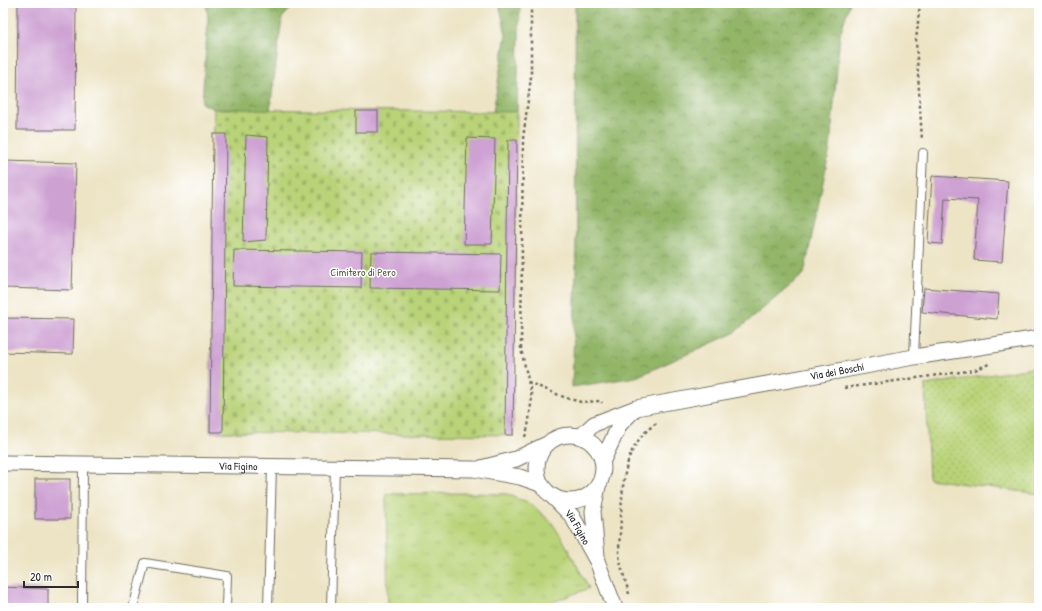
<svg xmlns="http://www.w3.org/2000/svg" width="1042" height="611" font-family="'Patrick Hand',sans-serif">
<defs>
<pattern id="grass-tufts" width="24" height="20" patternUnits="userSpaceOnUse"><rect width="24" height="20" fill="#b9d378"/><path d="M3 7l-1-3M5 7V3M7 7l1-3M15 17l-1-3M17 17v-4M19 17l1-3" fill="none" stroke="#9fb568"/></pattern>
<pattern id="forest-crowns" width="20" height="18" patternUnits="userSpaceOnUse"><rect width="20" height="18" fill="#92b568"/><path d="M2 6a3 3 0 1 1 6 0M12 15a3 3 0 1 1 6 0" fill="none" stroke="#779356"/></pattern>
<pattern id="cemetery-stones" width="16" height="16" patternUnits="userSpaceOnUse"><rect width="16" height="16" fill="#b9d378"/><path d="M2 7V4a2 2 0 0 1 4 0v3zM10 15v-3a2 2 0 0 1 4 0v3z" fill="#9fb568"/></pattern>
<pattern id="park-dots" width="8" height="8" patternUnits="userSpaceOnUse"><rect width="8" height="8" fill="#b9d378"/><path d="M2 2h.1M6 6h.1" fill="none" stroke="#9fb568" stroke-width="1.8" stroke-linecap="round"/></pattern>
</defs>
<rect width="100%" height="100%" fill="#fff"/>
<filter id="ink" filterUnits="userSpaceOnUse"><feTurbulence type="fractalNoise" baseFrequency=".025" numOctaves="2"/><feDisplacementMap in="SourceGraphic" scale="8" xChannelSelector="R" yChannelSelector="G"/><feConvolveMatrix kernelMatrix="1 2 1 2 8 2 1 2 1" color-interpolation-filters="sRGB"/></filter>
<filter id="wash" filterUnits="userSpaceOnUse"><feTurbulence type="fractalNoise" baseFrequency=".012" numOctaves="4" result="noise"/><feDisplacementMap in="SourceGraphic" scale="16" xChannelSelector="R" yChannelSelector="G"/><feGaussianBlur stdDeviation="0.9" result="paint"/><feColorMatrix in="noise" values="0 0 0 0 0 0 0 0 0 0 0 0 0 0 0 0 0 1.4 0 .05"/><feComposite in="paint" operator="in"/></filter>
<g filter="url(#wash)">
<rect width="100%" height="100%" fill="#ede4c5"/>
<polygon fill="url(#grass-tufts)" stroke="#727f52" points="467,493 507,494 532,505 552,523 563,540 589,588 538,608 388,608 386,494"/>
<g fill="url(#forest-crowns)" stroke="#5e704a">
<polygon points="206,3 296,3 282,18 270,110 214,109 202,103 208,18"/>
<polygon points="499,3 520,3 517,112 493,112 506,34"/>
<polygon points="575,3 850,3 840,34 830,148 804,274 734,333 636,377 572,387 576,275"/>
</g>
<polygon fill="url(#cemetery-stones)" stroke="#727f52" points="214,109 517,112 513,435 210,432"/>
<polygon fill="url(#park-dots)" stroke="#727f52" points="1039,367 1039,494 929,479 925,385"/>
<g id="blocks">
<g fill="#cea1d3">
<polygon points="18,3 76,3 75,130 17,130"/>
<rect x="356" y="111" width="22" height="21"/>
<polygon points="213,134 226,134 223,432 210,432"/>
<polygon points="246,135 268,137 266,240 243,242"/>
<polygon points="467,138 495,139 492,244 464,244"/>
<polygon points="508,140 517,140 513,435 505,435"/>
<polygon points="3,161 76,163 72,290 3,288"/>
<polygon points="932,176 1008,181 1002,262 974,260 978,200 945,198 942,244 928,243"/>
<polygon points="234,250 362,252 361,288 233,286"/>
<polygon points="371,252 501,254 500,290 370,288"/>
<polygon points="924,288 999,294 997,319 922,312"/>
<polygon points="3,318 74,319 73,354 3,352"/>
<rect x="35" y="479" width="35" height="40"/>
<polygon points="3,587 48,589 48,608 3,608"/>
</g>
</g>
</g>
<g filter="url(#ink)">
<use href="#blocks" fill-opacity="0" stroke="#6f6c61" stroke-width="1"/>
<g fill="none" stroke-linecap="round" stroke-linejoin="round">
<defs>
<g id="lane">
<polyline points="914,357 923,153"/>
<polyline points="82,608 83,464"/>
<polyline points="133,608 145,563 227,576 226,608"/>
<polyline points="268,608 272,467"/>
<polyline points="331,608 335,467"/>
</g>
<g id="street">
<circle cx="570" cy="468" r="33"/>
<path id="s1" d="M581,436l13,-12 42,-16 278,-51 125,-19"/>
<polyline points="603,460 620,424 633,411"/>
<path id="s2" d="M3,463l471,6 46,8 20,7"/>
<polyline points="481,468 516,459 545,445"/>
<path id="s3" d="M553,497l19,19 25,45 18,47"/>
<polyline points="597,556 593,511 598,486"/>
</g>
</defs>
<use href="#lane" stroke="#6f6c61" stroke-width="10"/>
<use href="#street" stroke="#6f6c61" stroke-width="17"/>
<g stroke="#6f6c61" stroke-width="2.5" stroke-dasharray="3 3" stroke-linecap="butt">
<polyline points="920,3 916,41 922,140"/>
<polyline points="528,382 566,398 581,402 601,401 602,403"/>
<polyline points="844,388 975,370 991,363"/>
<polyline points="525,437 528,427 532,397 521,349 523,139 531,77 531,3"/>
<path d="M629,594c-3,-13 -10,-30 -10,-42 0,-12 2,-25 2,-37 2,-36 3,-71 37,-93"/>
</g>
<use href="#lane" stroke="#fff" stroke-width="8"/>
<use href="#street" stroke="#fff" stroke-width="15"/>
</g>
</g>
<g text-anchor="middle" stroke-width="3" stroke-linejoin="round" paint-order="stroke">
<g font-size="11" fill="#565d42" stroke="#fff">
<text x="363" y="276">Cimitero di Pero</text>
</g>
<g font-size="11" fill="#2b2b2b" stroke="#fff">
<text dy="4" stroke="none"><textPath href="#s1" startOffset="267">Via dei Boschi</textPath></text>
<text dy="4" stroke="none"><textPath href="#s2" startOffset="235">Via Figino</textPath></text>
<text dy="4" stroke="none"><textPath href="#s3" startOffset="39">Via Figino</textPath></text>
</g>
</g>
<rect width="1042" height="611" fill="none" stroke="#fff" stroke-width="16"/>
<path d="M24 581v6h54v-6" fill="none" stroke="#2b2b2b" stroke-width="2"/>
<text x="30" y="581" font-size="12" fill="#2b2b2b" stroke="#ffffff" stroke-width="3" paint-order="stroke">20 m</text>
</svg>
